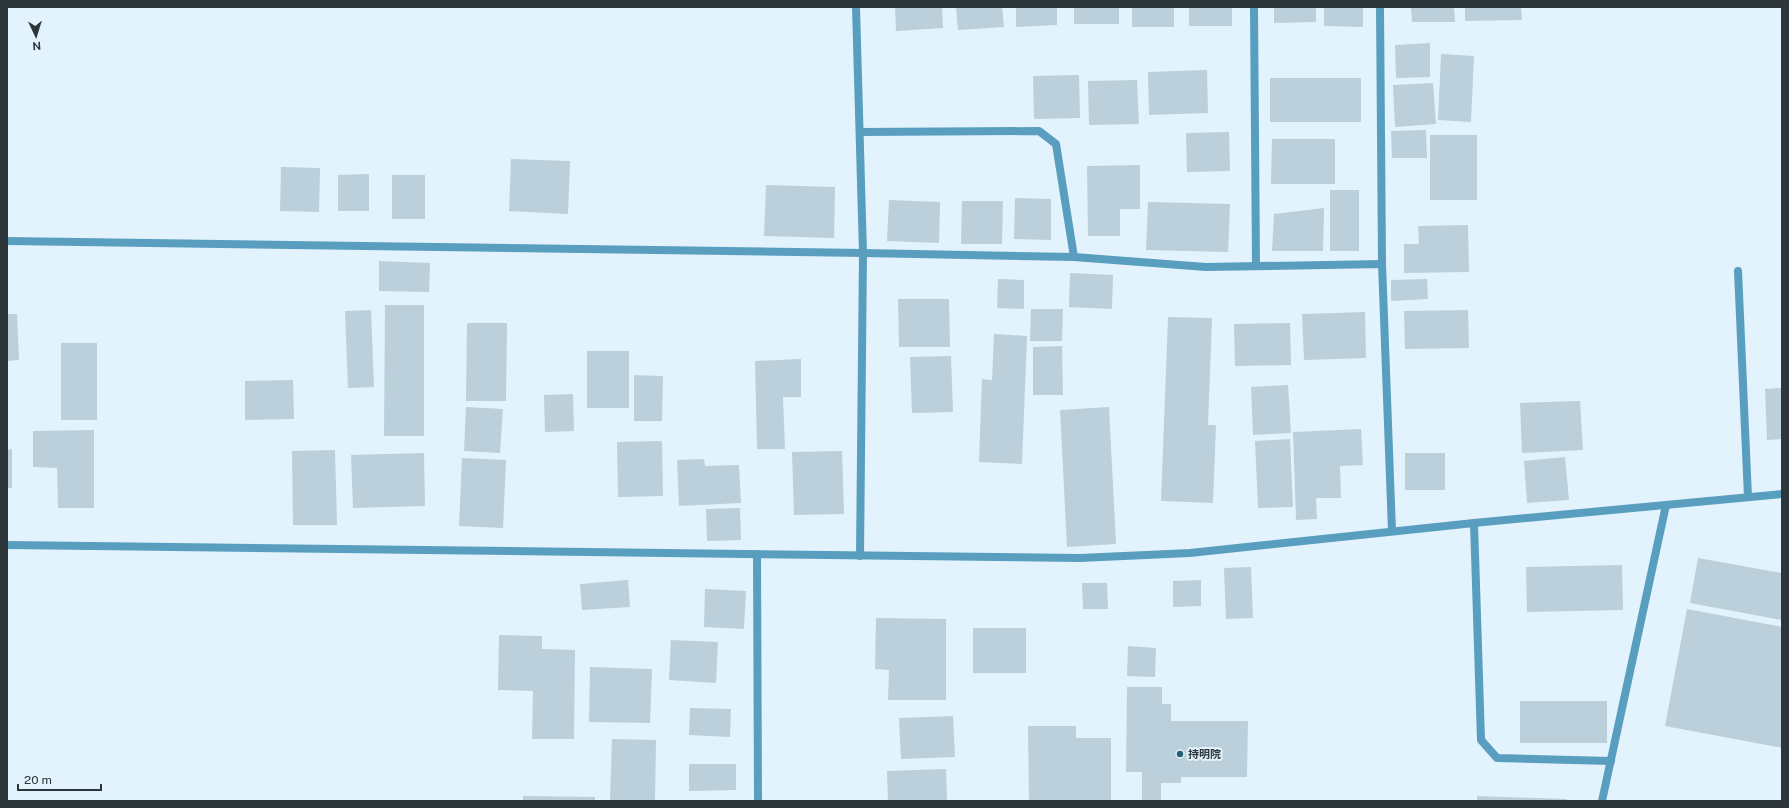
<svg xmlns="http://www.w3.org/2000/svg" width="1789" height="808" font-family="'Public Sans','Noto Sans JP',sans-serif">
<rect width="100%" height="100%" fill="#e2f3fd"/>
<g fill="#bbd0db">
<polygon points="895,7 942,7 943,28 896,31"/>
<polygon points="956,7 1002,7 1004,27 958,30"/>
<polygon points="1016,7 1057,7 1057,25 1016,27"/>
<rect x="1074" y="7" width="45" height="17"/>
<rect x="1132" y="7" width="42" height="20"/>
<rect x="1189" y="7" width="43" height="19"/>
<polygon points="1274,7 1316,7 1316,22 1274,23"/>
<polygon points="1324,7 1363,7 1363,27 1324,26"/>
<polygon points="1411,7 1454,7 1455,22 1412,22"/>
<polygon points="1465,7 1521,7 1522,20 1465,21"/>
<polygon points="1430,43 1430,77 1396,78 1395,45"/>
<polygon points="1441,54 1474,56 1471,122 1438,120"/>
<polygon points="1207,70 1208,113 1149,115 1148,72"/>
<polygon points="1079,75 1080,118 1034,119 1033,76"/>
<rect x="1270" y="78" width="91" height="44"/>
<polygon points="1137,80 1139,124 1089,125 1088,81"/>
<polygon points="1433,83 1436,124 1395,127 1393,85"/>
<polygon points="1426,130 1427,158 1392,158 1391,131"/>
<polygon points="1229,132 1230,171 1187,172 1186,133"/>
<rect x="1430" y="135" width="47" height="65"/>
<polygon points="1272,139 1335,139 1335,184 1271,184"/>
<polygon points="511,159 570,161 568,214 509,211"/>
<polygon points="1140,165 1140,209 1120,209 1120,236 1088,236 1087,166"/>
<polygon points="281,167 320,168 319,212 280,211"/>
<polygon points="369,174 369,211 338,211 338,175"/>
<rect x="392" y="175" width="33" height="44"/>
<polygon points="766,185 835,187 834,238 764,236"/>
<rect x="1330" y="190" width="29" height="61"/>
<polygon points="1015,198 1051,199 1051,240 1014,239"/>
<polygon points="889,200 940,202 939,243 887,241"/>
<polygon points="962,201 1003,201 1002,244 961,244"/>
<polygon points="1148,202 1230,204 1228,252 1146,250"/>
<polygon points="1324,208 1323,251 1272,251 1274,214"/>
<polygon points="1468,225 1469,272 1404,273 1404,244 1419,244 1418,226"/>
<polygon points="379,261 430,263 429,292 379,291"/>
<polygon points="1070,273 1113,275 1112,309 1069,307"/>
<polygon points="998,279 1024,280 1024,309 997,308"/>
<polygon points="1427,279 1428,299 1391,301 1391,280"/>
<polygon points="898,299 949,299 950,347 899,347"/>
<polygon points="385,305 424,305 424,436 384,436"/>
<polygon points="1031,309 1063,309 1062,341 1030,341"/>
<polygon points="371,310 374,387 348,388 345,311"/>
<polygon points="1468,310 1469,348 1405,349 1404,311"/>
<polygon points="1365,312 1366,358 1304,360 1302,314"/>
<polygon points="7,314 17,314 19,360 7,361"/>
<polygon points="1168,317 1212,318 1208,425 1216,425 1213,503 1161,501"/>
<polygon points="467,323 507,323 506,401 466,401"/>
<polygon points="1290,323 1291,365 1235,366 1234,324"/>
<polygon points="994,334 1027,336 1022,464 979,462 982,379 992,380"/>
<rect x="61" y="343" width="36" height="77"/>
<polygon points="1062,346 1063,395 1033,395 1033,347"/>
<rect x="587" y="351" width="42" height="57"/>
<polygon points="951,356 953,412 912,413 910,357"/>
<polygon points="801,359 801,397 783,397 785,449 757,449 755,361"/>
<polygon points="634,375 663,376 662,421 634,421"/>
<polygon points="293,380 294,419 245,420 245,381"/>
<polygon points="1288,385 1291,433 1253,435 1251,387"/>
<polygon points="1782,388 1782,439 1767,440 1765,389"/>
<polygon points="573,394 574,431 545,432 544,395"/>
<polygon points="1580,401 1583,450 1522,453 1520,403"/>
<polygon points="466,407 503,409 500,453 464,451"/>
<polygon points="1109,407 1116,544 1067,547 1060,410"/>
<polygon points="1361,429 1363,465 1340,466 1341,498 1316,498 1317,519 1296,520 1293,432"/>
<polygon points="94,430 94,508 58,508 57,468 33,467 33,431"/>
<polygon points="1290,439 1293,507 1258,508 1255,441"/>
<polygon points="662,441 663,496 618,497 617,442"/>
<polygon points="12,449 12,488 7,488 7,450"/>
<polygon points="335,450 337,525 293,525 292,451"/>
<polygon points="842,451 844,514 794,515 792,452"/>
<polygon points="424,453 425,506 353,508 351,455"/>
<rect x="1405" y="453" width="40" height="37"/>
<polygon points="1565,457 1569,500 1527,503 1524,461"/>
<polygon points="462,458 506,460 503,528 459,526"/>
<polygon points="704,459 705,466 739,465 741,503 679,506 677,460"/>
<polygon points="740,508 741,540 707,541 706,509"/>
<polygon points="1698,558 1782,573 1782,620 1690,603"/>
<polygon points="1622,565 1623,610 1527,612 1526,567"/>
<polygon points="1251,567 1253,618 1226,619 1224,568"/>
<polygon points="628,580 630,607 582,610 580,584"/>
<polygon points="1201,580 1201,606 1173,607 1173,581"/>
<polygon points="1082,583 1107,583 1108,609 1083,609"/>
<polygon points="705,589 746,591 744,629 704,627"/>
<polygon points="1687,609 1782,627 1782,748 1665,726"/>
<polygon points="876,618 946,619 946,700 888,700 889,670 875,669"/>
<rect x="973" y="628" width="53" height="45"/>
<polygon points="499,635 542,636 542,649 575,650 574,739 532,739 533,691 498,690"/>
<polygon points="671,640 718,642 716,683 669,680"/>
<polygon points="1128,646 1156,648 1155,677 1127,676"/>
<polygon points="590,667 652,669 650,723 589,722"/>
<polygon points="1127,687 1162,687 1162,704 1171,704 1171,721 1248,721 1247,777 1181,777 1181,783 1161,783 1161,801 1142,801 1142,772 1126,772"/>
<rect x="1520" y="701" width="87" height="42"/>
<polygon points="690,708 731,709 730,737 689,735"/>
<polygon points="953,716 955,757 901,759 899,718"/>
<polygon points="1028,726 1076,726 1076,738 1111,738 1111,801 1029,801"/>
<polygon points="612,739 656,740 655,801 610,801"/>
<polygon points="689,764 736,764 736,790 689,791"/>
<polygon points="946,769 947,801 888,801 887,771"/>
<polygon points="523,796 595,797 595,801 523,801"/>
<polygon points="1477,796 1567,799 1567,801 1477,801"/>
</g>
<g fill="none" stroke-linecap="round" stroke-linejoin="round">
<g stroke="#5a9ebf" stroke-width="8">
<polyline points="1380,7 1382,264"/>
<polyline points="860,132 1039,131 1056,144 1074,257"/>
<polyline points="7,241 863,253 1074,257 1206,267 1382,264 1392,531"/>
<polyline points="1474,523 1481,740 1497,758 1611,761"/>
<polyline points="757,554 758,801"/>
<polyline points="1602,801 1666,505"/>
</g>
<g stroke="#5a9ebf" stroke-width="8">
<polyline points="856,7 863,253 860,556"/>
<polyline points="1254,7 1256,265"/>
<polyline points="1738,271 1748,497"/>
<polyline points="7,545 1080,558 1190,553 1474,523 1782,494"/>
</g>
</g>
<circle fill="#265f78" stroke="#e2f3fd" stroke-width="1.5" cx="1180" cy="754" r="4"/>
<g text-anchor="middle" stroke-width="4" stroke-linejoin="round" paint-order="stroke">
<g font-size="11" font-weight="bold" fill="#2c3539" stroke="#e2f3fd" text-anchor="start">
<text x="1188" y="758">持明院</text>
</g>
</g>
<rect width="1789" height="808" fill="none" stroke="#2c3539" stroke-width="16"/>
<g transform="translate(36 36) rotate(176)" stroke="#e2f3fd" stroke-width="3" paint-order="stroke">
<path d="M0-3L7 15L0 10L-7 15Z" fill="#2c3539"/>
<text y="-6" font-size="11" font-weight="bold" text-anchor="middle" fill="#2c3539">N</text>
</g>
<path d="M18 784v6h83v-6" fill="none" stroke="#2c3539" stroke-width="2"/>
<text x="24" y="784" font-size="12" fill="#2c3539" stroke="#e2f3fd" stroke-width="3" paint-order="stroke">20 m</text>
</svg>
